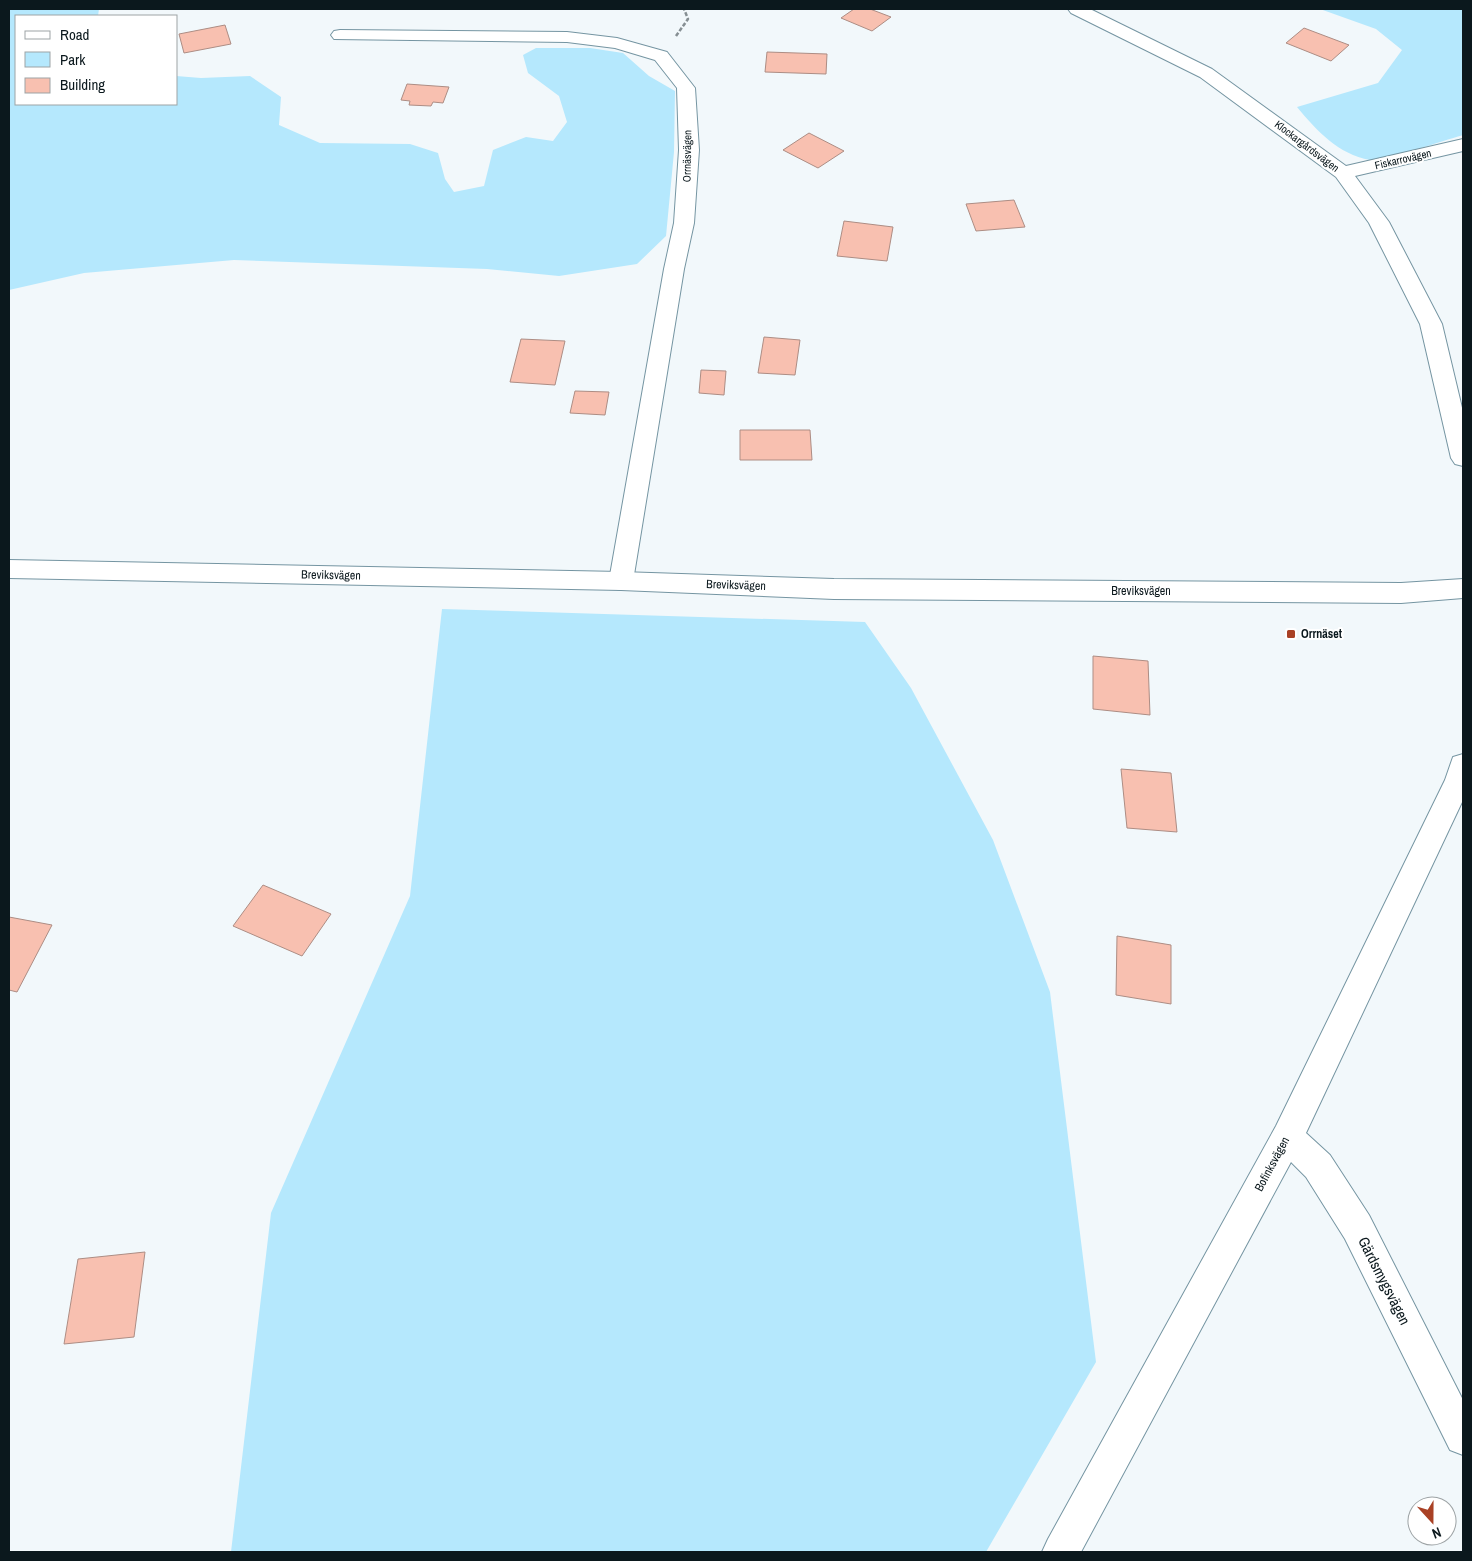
<svg xmlns="http://www.w3.org/2000/svg" width="1472" height="1561" font-family="'Archivo Narrow',sans-serif">
<rect width="100%" height="100%" fill="#f2f8fb"/>
<g fill="#b5e8fd">
<polygon points="9,9 99,9 98,16 16,16 16,104 176,104 176,76 201,78 250,76 281,97 279,125 320,143 410,144 438,153 445,179 454,192 484,186 493,150 526,137 553,141 567,122 559,96 528,73 523,55 536,48 590,48 623,53 649,76 675,91 674,152 666,236 637,264 559,276 487,269 234,260 84,273 9,290"/>
<path d="M1320,9h143v126c-14,4 -83,27 -93,25 -32,-6 -53,-29 -73,-53l81,-24 24,-33 -26,-21z"/>
<polygon points="442,609 865,622 911,688 993,840 1050,992 1096,1362 986,1552 231,1552 271,1213 410,896"/>
</g>
<g fill="#f8c0b0" stroke="#ad8d84">
<polygon points="854,9 870,9 891,17 872,31 841,18"/>
<polygon points="225,25 231,44 184,53 179,34"/>
<polygon points="1304,28 1349,45 1331,61 1286,43"/>
<polygon points="767,52 827,54 826,74 765,72"/>
<polygon points="407,84 449,87 443,103 433,102 431,106 409,105 410,101 401,100"/>
<polygon points="809,133 844,151 818,168 783,150"/>
<polygon points="1014,200 1025,227 976,231 966,204"/>
<polygon points="844,221 893,227 887,261 837,256"/>
<polygon points="764,337 800,340 795,375 758,373"/>
<polygon points="521,339 565,341 555,385 510,382"/>
<polygon points="701,370 726,371 724,395 699,393"/>
<polygon points="575,391 609,392 605,415 570,413"/>
<polygon points="740,430 810,430 812,460 740,460"/>
<polygon points="1093,656 1148,661 1150,715 1093,709"/>
<polygon points="1121,769 1171,773 1177,832 1127,828"/>
<polygon points="263,885 331,914 302,956 233,926"/>
<polygon points="9,917 52,925 17,992 9,990"/>
<polygon points="1117,936 1171,945 1171,1004 1116,995"/>
<polygon points="145,1252 134,1337 64,1344 78,1259"/>
</g>
<g fill="none" stroke-linecap="round" stroke-linejoin="round">
<defs>
<g id="minor">
<polygon points="1068,9 1090,9 1212,69 1346,166 1463,139 1463,151 1355,176 1389,222 1442,324 1463,412 1463,466 1455,464 1451,458 1420,324 1369,223 1336,177 1200,77 1071,13"/>
<polygon points="340,30 567,32 617,38 667,52 695,88 699,150 694,223 684,269 633,581 630,588 621,590 612,588 609,581 664,269 674,223 679,150 677,88 655,60 615,48 567,42 334,39 331,35 334,31"/>
<polygon points="1463,754 1463,800 1306,1133 1330,1155 1369,1215 1463,1400 1463,1455 1450,1450 1345,1239 1306,1177 1291,1162 1081,1552 1042,1552 1048,1539 1276,1126 1445,780 1453,757"/>
</g>
<polygon id="secondary" points="9,560 621,572 834,579 1401,583 1463,579 1463,598 1401,603 834,599 621,590 9,578"/>
</defs>
<use href="#minor" stroke="#7595a2" stroke-width="2"/>
<use href="#secondary" stroke="#7595a2" stroke-width="2"/>
<polyline stroke="#868f93" stroke-width="2.5" stroke-dasharray="4 2" stroke-linecap="butt" points="676,36 688,19 684,9"/>
<use href="#minor" fill="#fff" fill-rule="evenodd"/>
<use href="#secondary" fill="#fff" fill-rule="evenodd"/>
</g>
<rect fill="#a94125" stroke="#fff" stroke-width="2" x="1286" y="629" width="10" height="10" rx="2.5"/>
<g text-anchor="middle" stroke-width="4" stroke-linejoin="round" paint-order="stroke">
<g font-size="11" fill="#0b181d" stroke="#fff">
<text transform="translate(1307 146) rotate(37)" y="4">Klockargårdsvägen</text>
<text transform="translate(687 156) rotate(-89)" y="4">Orrnäsvägen</text>
<text transform="translate(1403 159) rotate(-13)" y="4">Fiskarrovägen</text>
</g>
<g font-size="12" fill="#0b181d" stroke="#fff">
<text transform="translate(331 575) rotate(1)" y="4">Breviksvägen</text>
<text transform="translate(736 585) rotate(2)" y="4">Breviksvägen</text>
<text x="1141" y="595">Breviksvägen</text>
<text transform="translate(1272 1164) rotate(-62)" y="4">Bofinksvägen</text>
</g>
<g font-size="12" font-weight="bold" fill="#0b181d" stroke="#fff" text-anchor="start">
<text x="1301" y="638">Orrnäset</text>
</g>
<g font-size="15" fill="#0b181d" stroke="#fff">
<text transform="translate(1384 1281) rotate(63)" y="5">Gärdsmygsvägen</text>
</g>
</g>
<rect width="1472" height="1561" fill="none" stroke="#0b181d" stroke-width="20"/>
<rect x="15" y="15" width="162" height="90" fill="#ffffff" stroke="#9da3a5"/>
<rect x="25" y="31" width="25" height="8" fill="#ffffff" stroke="#9da3a5"/>
<text x="60" y="40" font-size="15" fill="#0b181d">Road</text>
<rect x="25" y="52" width="25" height="15" fill="#b5e8fd" stroke="#9da3a5"/>
<text x="60" y="65" font-size="15" fill="#0b181d">Park</text>
<rect x="25" y="78" width="25" height="15" fill="#f8c0b0" stroke="#9da3a5"/>
<text x="60" y="90" font-size="15" fill="#0b181d">Building</text>
<g transform="translate(1432 1521) rotate(159)"><circle r="24" fill="#ffffff" stroke="#9da3a5"/>
<path d="M0-4L9 19L0 12L-9 19Z" fill="#a94125"/>
<text y="-8" font-size="14" font-weight="bold" text-anchor="middle" fill="#0b181d">N</text>
</g>
</svg>
